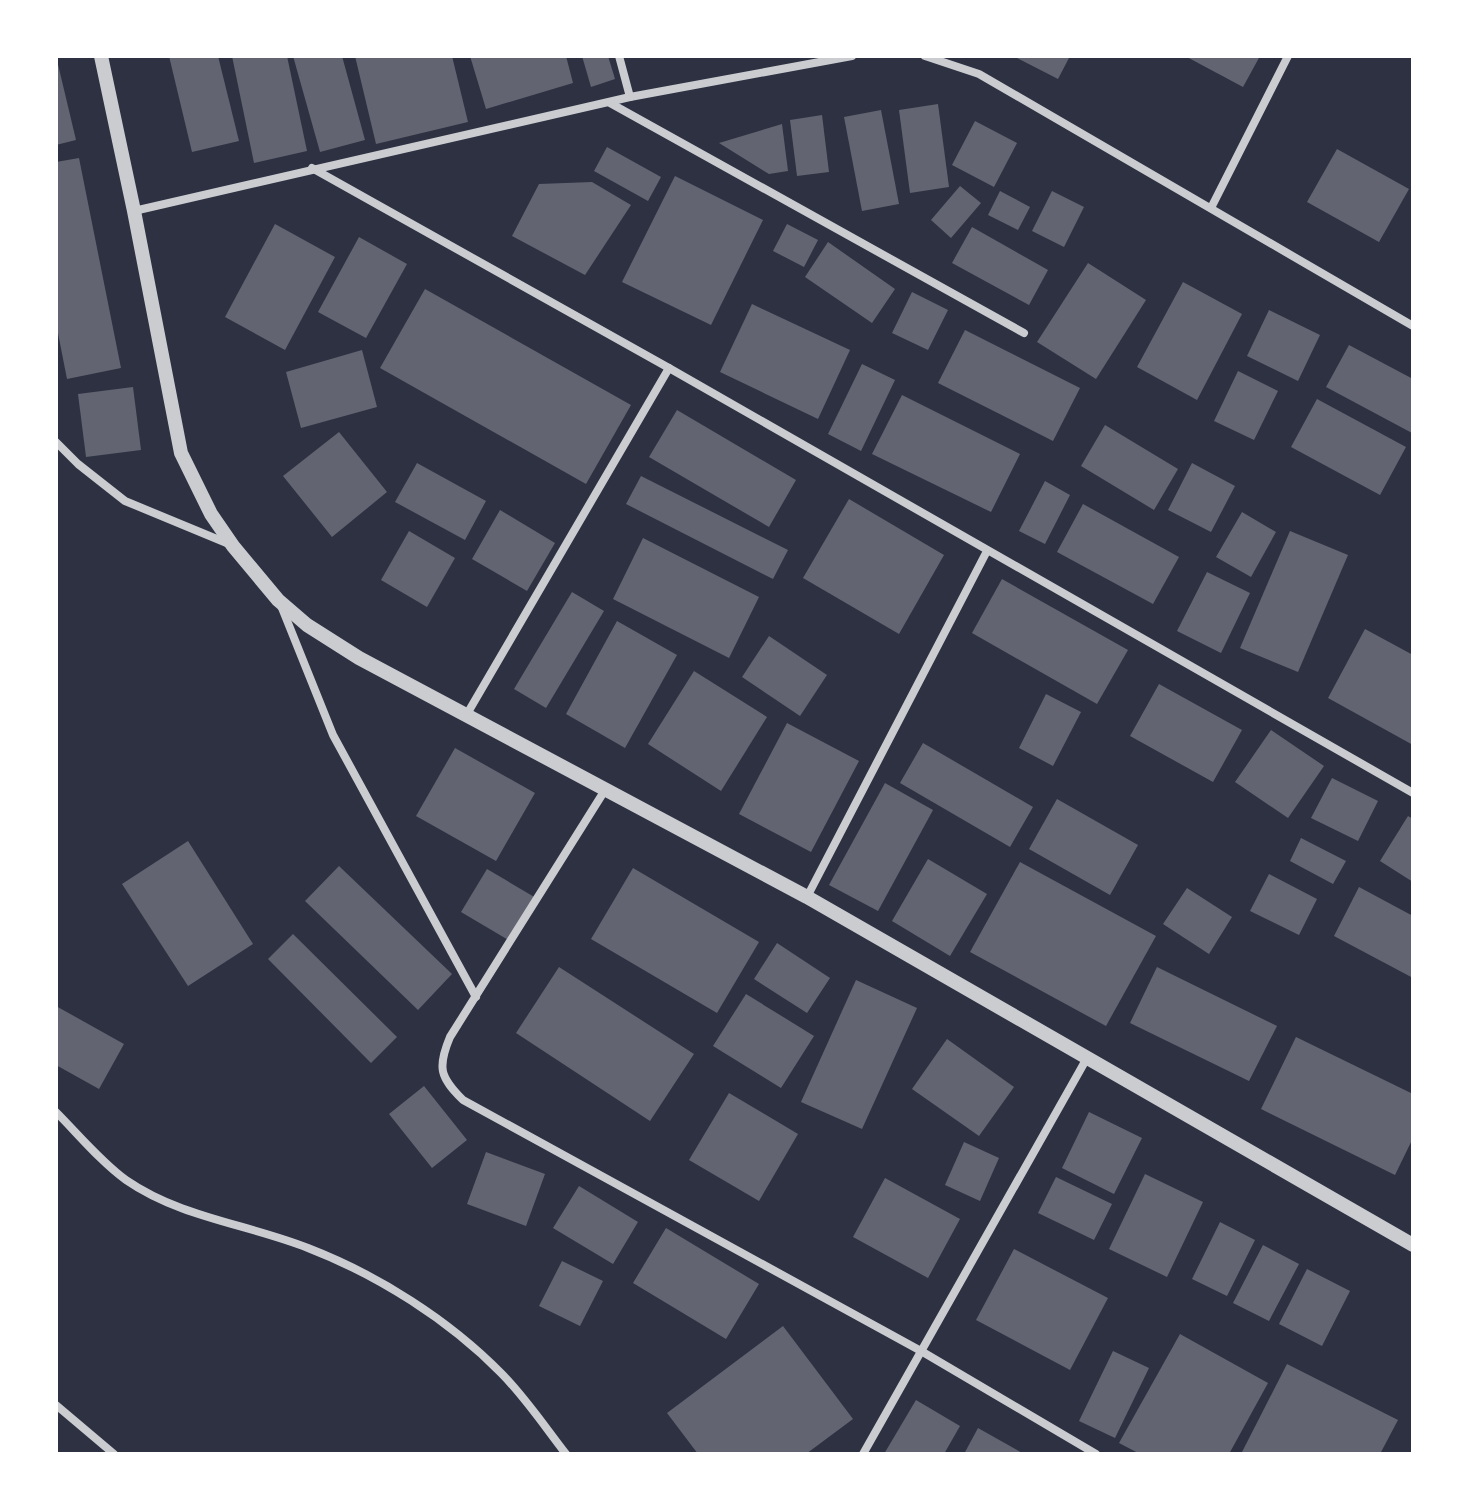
<svg xmlns="http://www.w3.org/2000/svg" width="1469" height="1510" font-family="Inter,sans-serif">
<rect width="100%" height="100%" fill="#2d3142"/>
<g fill="#626471">
<polygon points="56,56 76,140 56,145"/>
<polygon points="169,56 218,56 239,141 192,152"/>
<polygon points="232,56 287,56 307,151 254,163"/>
<polygon points="293,56 342,56 365,140 320,152"/>
<polygon points="355,56 452,56 468,122 376,144"/>
<polygon points="470,56 566,56 573,83 486,109"/>
<polygon points="582,56 608,56 615,79 591,87"/>
<polygon points="1018,56 1070,56 1058,79 1017,58"/>
<polygon points="1185,56 1260,56 1243,87"/>
<polygon points="938,104 949,187 910,193 899,110"/>
<polygon points="881,110 899,204 862,211 844,117"/>
<polygon points="822,115 829,172 797,176 790,120"/>
<polygon points="975,121 1017,143 994,187 952,165"/>
<polygon points="782,124 788,171 769,174 719,143"/>
<polygon points="607,147 661,177 648,201 594,171"/>
<polygon points="1337,149 1409,189 1379,242 1307,202"/>
<polygon points="79,158 121,368 67,379 56,323 56,162"/>
<polygon points="675,176 763,220 711,325 622,282"/>
<polygon points="592,182 631,205 585,275 512,236 539,184"/>
<polygon points="960,186 981,203 951,238 931,220"/>
<polygon points="1000,191 1030,207 1018,230 988,215"/>
<polygon points="1052,191 1084,207 1064,247 1032,231"/>
<polygon points="275,224 335,257 285,350 225,317"/>
<polygon points="787,224 818,240 804,267 773,251"/>
<polygon points="972,227 1048,270 1029,305 952,263"/>
<polygon points="359,237 407,264 366,338 318,312"/>
<polygon points="828,242 895,289 872,323 805,277"/>
<polygon points="1088,263 1146,300 1096,379 1037,342"/>
<polygon points="1183,282 1242,314 1197,400 1137,367"/>
<polygon points="425,289 631,405 586,484 380,368"/>
<polygon points="912,292 948,310 928,350 892,333"/>
<polygon points="752,304 850,350 818,419 720,372"/>
<polygon points="1269,310 1320,335 1298,381 1247,356"/>
<polygon points="965,330 1080,388 1053,441 938,383"/>
<polygon points="1349,345 1413,379 1412,433 1326,387"/>
<polygon points="362,350 377,407 301,428 286,372"/>
<polygon points="862,364 895,380 861,451 828,434"/>
<polygon points="1238,371 1278,391 1254,440 1214,421"/>
<polygon points="133,387 141,450 86,457 78,394"/>
<polygon points="902,395 1020,454 991,512 872,454"/>
<polygon points="1317,399 1406,447 1380,495 1291,447"/>
<polygon points="677,410 796,480 769,527 649,457"/>
<polygon points="1105,425 1178,469 1154,510 1081,466"/>
<polygon points="339,432 387,492 332,537 283,476"/>
<polygon points="417,463 486,501 465,540 395,502"/>
<polygon points="1192,463 1235,486 1211,532 1168,510"/>
<polygon points="641,476 788,550 773,579 626,504"/>
<polygon points="1045,481 1070,495 1045,544 1019,531"/>
<polygon points="849,499 944,555 899,634 803,578"/>
<polygon points="1083,504 1179,557 1153,604 1057,552"/>
<polygon points="500,510 555,543 527,591 472,559"/>
<polygon points="1242,512 1276,532 1251,577 1216,557"/>
<polygon points="409,531 455,558 427,607 381,580"/>
<polygon points="1290,531 1348,555 1298,672 1240,648"/>
<polygon points="643,538 759,597 729,658 613,599"/>
<polygon points="1207,572 1250,593 1221,653 1177,631"/>
<polygon points="1002,579 1128,650 1097,704 972,633"/>
<polygon points="572,592 604,611 546,708 514,689"/>
<polygon points="617,621 677,655 625,748 566,714"/>
<polygon points="1365,629 1413,655 1413,745 1328,698"/>
<polygon points="769,636 827,675 800,716 742,677"/>
<polygon points="694,671 767,717 721,791 648,744"/>
<polygon points="1159,684 1242,730 1213,782 1130,736"/>
<polygon points="1046,694 1081,712 1053,766 1019,748"/>
<polygon points="787,723 859,761 811,852 739,814"/>
<polygon points="1271,730 1324,766 1288,818 1235,782"/>
<polygon points="923,743 1033,807 1010,847 900,783"/>
<polygon points="455,748 535,793 496,861 416,816"/>
<polygon points="1332,778 1378,801 1358,841 1311,818"/>
<polygon points="885,783 933,810 878,911 829,885"/>
<polygon points="1057,799 1138,845 1110,895 1029,849"/>
<polygon points="1408,816 1413,819 1413,882 1380,861"/>
<polygon points="1301,838 1346,861 1333,884 1290,861"/>
<polygon points="188,841 253,944 188,986 122,884"/>
<polygon points="928,859 987,894 950,956 892,921"/>
<polygon points="1020,862 1156,936 1106,1026 970,952"/>
<polygon points="339,866 452,974 418,1010 305,901"/>
<polygon points="633,868 759,942 717,1013 591,939"/>
<polygon points="487,869 536,898 510,941 461,912"/>
<polygon points="1269,874 1317,899 1299,935 1250,911"/>
<polygon points="1359,887 1413,916 1413,978 1334,936"/>
<polygon points="1187,888 1232,917 1209,954 1163,924"/>
<polygon points="293,934 397,1037 371,1063 268,959"/>
<polygon points="777,943 830,978 807,1013 754,979"/>
<polygon points="559,967 694,1054 650,1121 516,1033"/>
<polygon points="1157,967 1277,1026 1249,1081 1130,1023"/>
<polygon points="856,980 917,1008 862,1129 801,1102"/>
<polygon points="746,994 814,1036 781,1088 713,1046"/>
<polygon points="56,1006 124,1044 99,1089 56,1065"/>
<polygon points="1296,1037 1413,1094 1413,1138 1395,1175 1261,1109"/>
<polygon points="947,1039 1014,1087 979,1136 912,1089"/>
<polygon points="424,1086 467,1140 432,1168 389,1114"/>
<polygon points="729,1093 798,1134 759,1201 689,1160"/>
<polygon points="1089,1112 1142,1138 1114,1194 1062,1168"/>
<polygon points="964,1142 999,1158 980,1201 945,1185"/>
<polygon points="486,1152 545,1174 526,1226 467,1204"/>
<polygon points="1145,1174 1203,1202 1167,1277 1109,1249"/>
<polygon points="1056,1177 1112,1204 1094,1240 1038,1213"/>
<polygon points="885,1178 960,1219 928,1278 853,1237"/>
<polygon points="579,1186 638,1222 613,1264 553,1228"/>
<polygon points="1220,1222 1255,1240 1227,1296 1192,1279"/>
<polygon points="666,1228 759,1284 726,1339 633,1283"/>
<polygon points="1263,1245 1299,1264 1269,1321 1233,1303"/>
<polygon points="1014,1249 1108,1298 1070,1370 976,1320"/>
<polygon points="562,1261 603,1281 580,1326 539,1306"/>
<polygon points="1307,1269 1350,1291 1322,1346 1279,1324"/>
<polygon points="783,1326 853,1419 806,1454 698,1454 667,1413"/>
<polygon points="1180,1334 1268,1383 1229,1454 1140,1454 1119,1443"/>
<polygon points="1113,1351 1149,1368 1115,1438 1079,1421"/>
<polygon points="1287,1364 1398,1420 1380,1454 1241,1454"/>
<polygon points="916,1400 960,1426 944,1454 884,1454"/>
<polygon points="978,1428 1024,1454 964,1454"/>
</g>
<g fill="none" stroke-linecap="round" stroke-linejoin="round">
<g stroke="#caccd0" stroke-width="8">
<polyline points="619,56 630,97"/>
<polyline points="925,56 979,74 1413,326"/>
<polyline points="610,103 1024,333"/>
<polyline points="312,168 669,368 1413,793"/>
<polyline points="1211,208 1288,56"/>
<polyline points="134,211 630,97 852,56"/>
<polyline points="56,442 78,464 125,501 229,544"/>
<polyline points="282,608 333,735 476,997"/>
<polyline points="467,714 669,368"/>
<path d="M605,790l-155,247c-13,31 -10,40 13,63l458,251 175,103"/>
<polyline points="807,897 987,551"/>
<path d="M56,1112c22,22 45,50 70,68 55,38 122,44 182,68 70,27 141,72 193,125 24,24 44,54 65,81"/>
<polyline points="56,1405 114,1454"/>
<polyline points="863,1454 1087,1058"/>
</g>
<polyline stroke="#caccd0" stroke-width="14" points="101,56 134,211 181,453 211,514 233,546 278,600 307,625 359,658 807,897 1413,1245"/>
</g>
<rect width="1469" height="1510" fill="none" stroke="#ffffff" stroke-width="116"/>
</svg>
